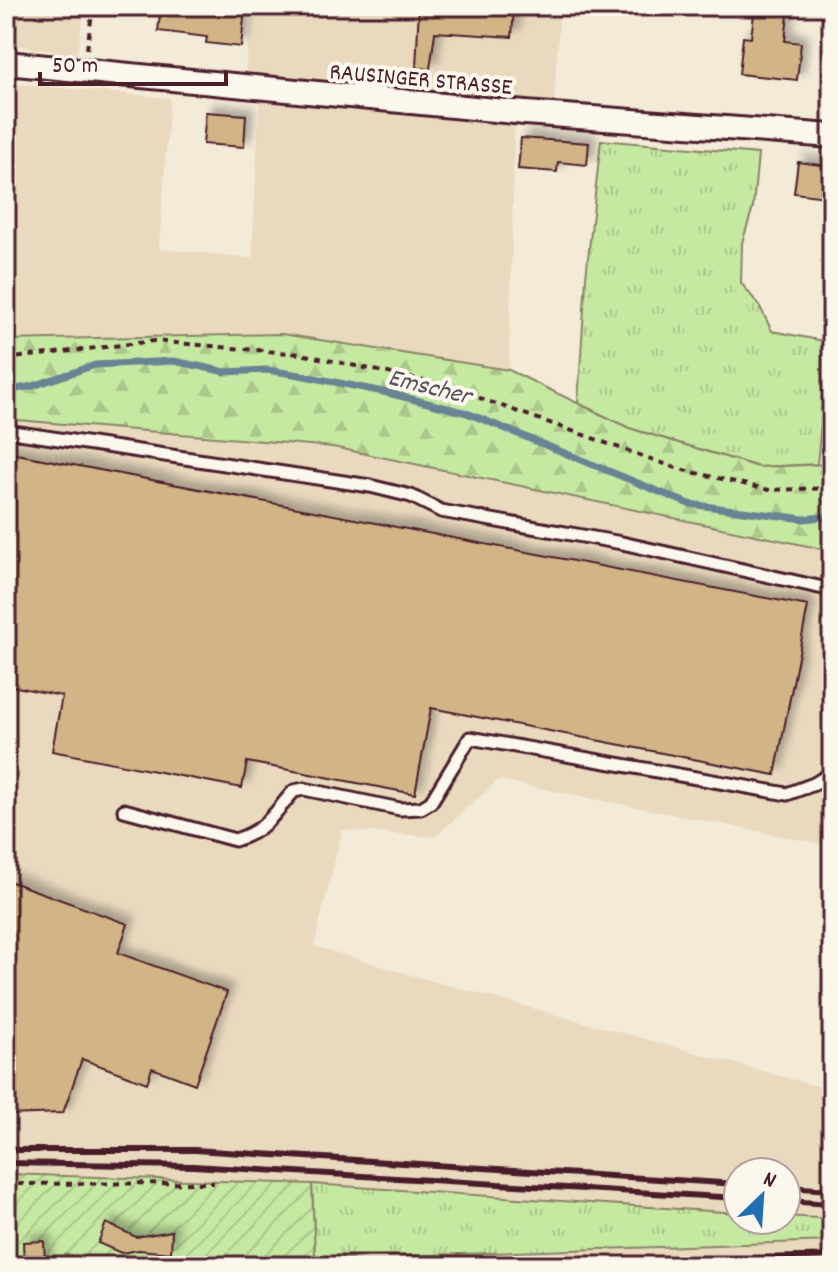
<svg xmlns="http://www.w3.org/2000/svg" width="838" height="1272" font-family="Dekko,sans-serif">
<defs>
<pattern id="grass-tufts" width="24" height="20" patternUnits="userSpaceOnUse" patternTransform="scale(2)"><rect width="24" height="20" fill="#c6e9a2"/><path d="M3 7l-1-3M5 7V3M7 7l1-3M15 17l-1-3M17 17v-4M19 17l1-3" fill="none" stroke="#acc78c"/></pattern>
<pattern id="forest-firs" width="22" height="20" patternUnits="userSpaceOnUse" patternTransform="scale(2)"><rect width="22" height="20" fill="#c6e9a2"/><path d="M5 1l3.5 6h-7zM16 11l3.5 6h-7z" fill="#acc78c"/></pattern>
<pattern id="garden-furrows" width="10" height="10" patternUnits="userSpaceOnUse" patternTransform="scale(2)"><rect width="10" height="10" fill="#c6e9a2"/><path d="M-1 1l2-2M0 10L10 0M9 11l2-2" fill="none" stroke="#acc78c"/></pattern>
<filter id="shadow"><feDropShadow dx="7" dy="-7" stdDeviation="4" flood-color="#0004"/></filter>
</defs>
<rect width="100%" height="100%" fill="#f3ead8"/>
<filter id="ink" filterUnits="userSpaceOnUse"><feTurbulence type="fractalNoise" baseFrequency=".0125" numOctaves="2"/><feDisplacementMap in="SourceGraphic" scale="16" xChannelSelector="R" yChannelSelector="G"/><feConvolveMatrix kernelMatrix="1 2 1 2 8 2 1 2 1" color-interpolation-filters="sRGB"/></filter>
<g filter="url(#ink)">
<g fill="#e9dabf">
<polygon points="6,6 85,6 77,55 6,44"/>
<polygon points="253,6 560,6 554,103 515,100 509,370 282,334 6,340 6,83 170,98 159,249 252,258 261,76 245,73"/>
<polygon points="6,419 333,447 832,551 832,846 498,780 435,837 342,830 314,946 418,977 832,1090 832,1219 786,1216 786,1172 738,1172 738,1213 312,1184 6,1174"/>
<polygon points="832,1241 832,1266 259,1266 315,1259"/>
</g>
<g fill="url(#grass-tufts)" stroke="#888466" stroke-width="2">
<polygon points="601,140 758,154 753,207 742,243 741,283 759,305 772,331 829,342 817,464 759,467 629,428 578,403 586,277"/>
<polygon points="312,1184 738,1213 738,1220 786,1220 786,1216 832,1219 832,1241 315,1259"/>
</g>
<polygon fill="url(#forest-firs)" stroke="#888466" stroke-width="2" points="282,334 509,370 629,428 758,467 832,464 832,551 333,447 6,419 6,340"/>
<polygon fill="url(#garden-furrows)" stroke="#888466" stroke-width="2" points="6,1174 312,1184 315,1259 259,1266 6,1266"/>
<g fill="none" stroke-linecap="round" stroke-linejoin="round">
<polyline stroke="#678393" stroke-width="7" points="6,391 33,386 95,365 174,361 226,372 267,370 300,375 388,393 467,413 689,504 804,519 832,516"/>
</g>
<g fill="#d1b586" stroke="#4a1f2b" stroke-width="2" filter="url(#shadow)">
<polygon points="210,6 245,8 241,47 206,43 207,37 158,31 161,7 209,13"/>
<polygon points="419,6 514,6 512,37 435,32 430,69 416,68"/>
<polygon points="755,6 789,6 785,41 801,43 797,80 739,74 743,37 751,38"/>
<polygon points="206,112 246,115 244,147 203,144"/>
<polygon points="521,138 589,143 587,165 558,162 557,172 518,169"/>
<polygon points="798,162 829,166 825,197 794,193"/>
<polygon points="6,452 808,606 775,775 431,708 415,794 247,762 242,788 52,751 62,696 6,685"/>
<polygon points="6,880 128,924 118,953 227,992 195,1084 152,1068 147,1083 82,1059 63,1113 6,1115"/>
<polygon points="106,1223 136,1237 172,1231 171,1253 139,1250 121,1253 98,1243"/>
<polygon points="44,1241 45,1265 24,1266 23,1242"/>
</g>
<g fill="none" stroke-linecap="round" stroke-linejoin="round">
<defs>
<g id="service">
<polyline points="6,431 370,486 411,496 441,511 622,543 832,590"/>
<path d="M124,810l111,30c32,-10 38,-26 59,-49l10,-2 96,20 21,-1 10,-6 39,-64 317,56 27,-10 18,-11"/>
</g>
<polyline id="minor" points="6,63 525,113 832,136"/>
</defs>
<use href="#service" stroke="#4a1f2b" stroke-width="17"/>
<use href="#minor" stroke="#4a1f2b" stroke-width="28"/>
<g stroke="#4a1f2b" stroke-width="4" stroke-dasharray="6 6" stroke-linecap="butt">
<polyline points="87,49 93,6"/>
<polyline points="6,359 154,341 301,354 443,385 679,469 769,490 832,488"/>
<polyline points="6,1184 214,1183"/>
</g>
<use href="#service" stroke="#fbf7ec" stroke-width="11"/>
<use href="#minor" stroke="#fbf7ec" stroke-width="22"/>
<g stroke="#4a1f2b" stroke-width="6">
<polyline points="6,1150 195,1150 738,1184"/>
<polyline points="6,1163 193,1166 738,1198"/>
<polyline points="786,1187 832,1190"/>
<polyline points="786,1201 832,1204"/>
<polyline points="580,1266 832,1256"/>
</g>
</g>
</g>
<g text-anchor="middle" stroke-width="8" stroke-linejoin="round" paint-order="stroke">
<g font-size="24" fill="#4a1f2b" stroke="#fbf7ec">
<text transform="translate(421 78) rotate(5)" y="8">RAUSINGER STRASSE</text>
</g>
<g font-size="26" font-style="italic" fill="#58515f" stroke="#fbf7ec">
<text transform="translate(430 385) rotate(14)" y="9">Emscher</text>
</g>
</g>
<rect width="838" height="1272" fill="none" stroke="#fbf7ec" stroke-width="32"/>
<rect x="16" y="16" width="806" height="1240" fill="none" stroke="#4a1f2b" stroke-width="3" filter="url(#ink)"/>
<g transform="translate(762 1196) rotate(25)"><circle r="38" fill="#fbf7ec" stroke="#b4a19f" stroke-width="2"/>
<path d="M0-6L14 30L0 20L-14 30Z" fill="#1f6fb2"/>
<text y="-12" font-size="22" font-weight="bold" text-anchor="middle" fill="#4a1f2b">N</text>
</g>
<path d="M40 72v12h186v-12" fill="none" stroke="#4a1f2b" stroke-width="4"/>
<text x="52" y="72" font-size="24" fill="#4a1f2b" stroke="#fbf7ec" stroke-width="6" paint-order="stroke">50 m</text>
</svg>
